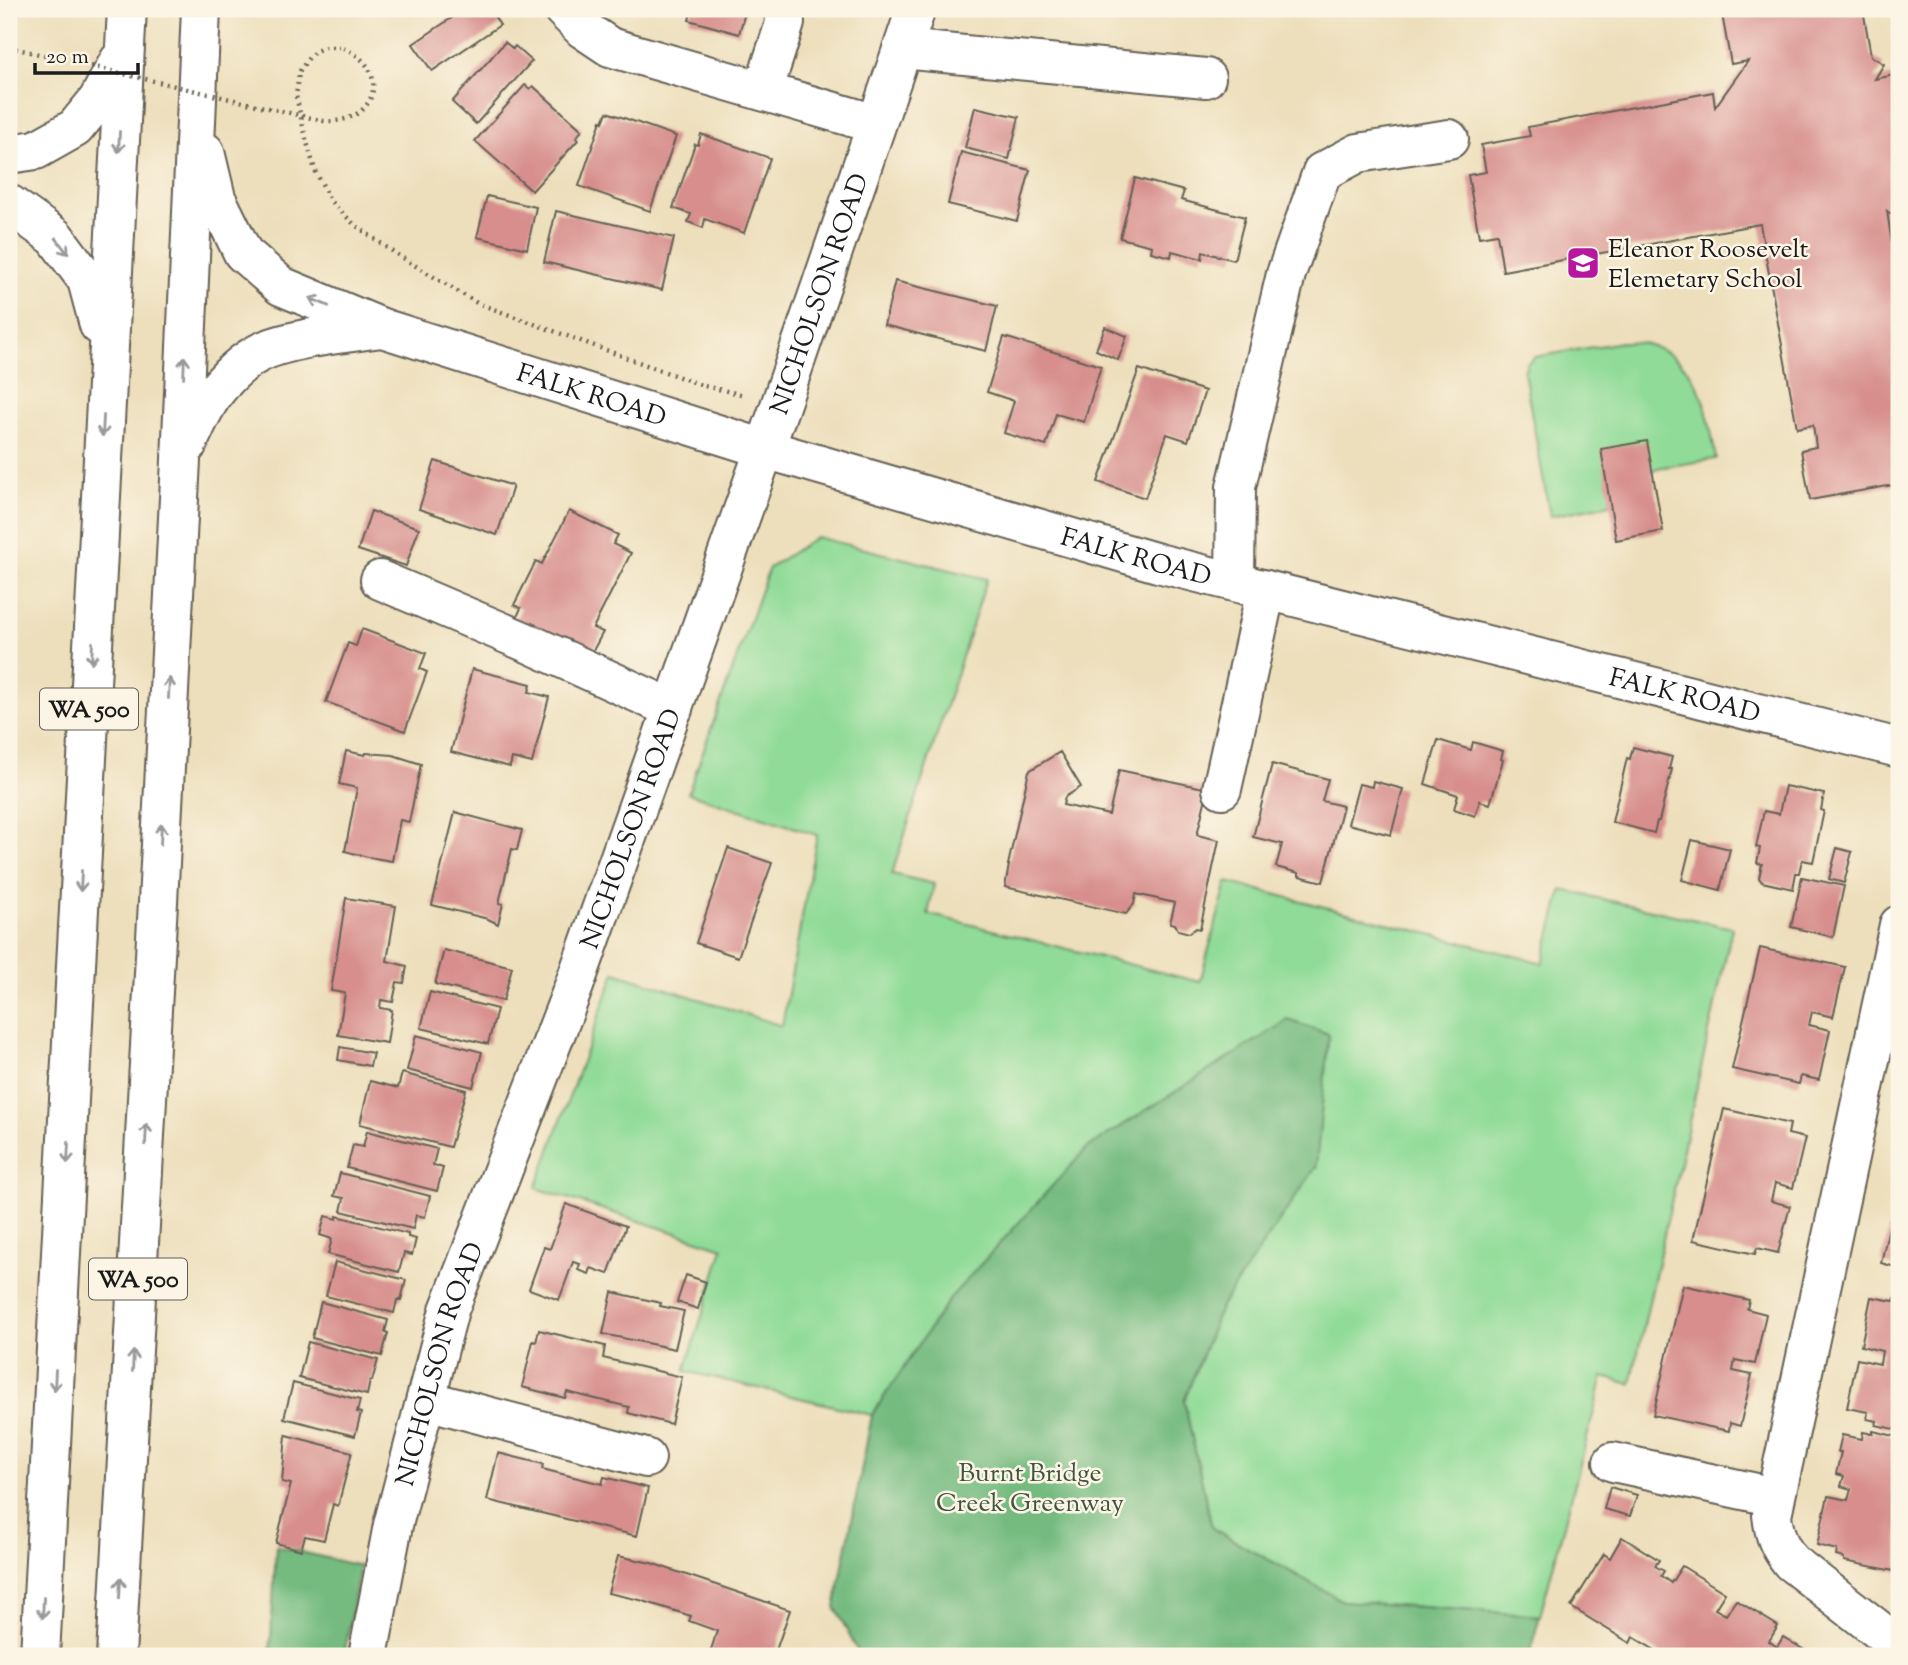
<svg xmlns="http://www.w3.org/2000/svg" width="1908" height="1665" font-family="'Sorts Mill Goudy',serif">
<rect width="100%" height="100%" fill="#fcf5e5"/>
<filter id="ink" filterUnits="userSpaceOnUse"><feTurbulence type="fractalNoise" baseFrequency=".0143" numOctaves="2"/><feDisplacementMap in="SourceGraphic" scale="14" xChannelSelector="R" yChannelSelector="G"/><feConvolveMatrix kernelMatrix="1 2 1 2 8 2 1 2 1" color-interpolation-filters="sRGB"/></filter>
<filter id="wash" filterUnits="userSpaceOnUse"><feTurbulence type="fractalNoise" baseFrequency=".00686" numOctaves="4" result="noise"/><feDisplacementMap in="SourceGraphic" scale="28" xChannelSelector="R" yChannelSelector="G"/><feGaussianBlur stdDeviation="1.57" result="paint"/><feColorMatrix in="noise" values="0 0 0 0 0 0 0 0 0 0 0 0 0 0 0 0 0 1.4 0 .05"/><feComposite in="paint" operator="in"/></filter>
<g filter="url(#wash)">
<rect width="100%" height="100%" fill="#eddfbc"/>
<g fill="#90db97" stroke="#567c5a" stroke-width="2">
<path d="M1622,342c9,1 19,0 27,3 55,18 58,66 67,114l-59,9 -47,36 -60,12 -26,-144 3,-9 8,-6z"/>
<polygon points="816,537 987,579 892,874 934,884 928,914 1200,982 1227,882 1543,963 1562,890 1732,928 1631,1384 1603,1377 1540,1616 1343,1601 1212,1528 1184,1401 1221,1306 1316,1167 950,1298 872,1415 685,1371 723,1248 536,1188 615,972 782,1026 817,835 688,793 769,568"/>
</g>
<g fill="#74bb80" stroke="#486c4e" stroke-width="2">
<polygon points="1288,1020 1329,1034 1316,1167 1221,1306 1184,1401 1212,1528 1343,1601 1540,1616 1529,1656 860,1656 835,1607 872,1415 950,1298 1087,1148"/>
<polygon points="276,1546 360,1566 344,1656 270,1656"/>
</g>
<g id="blocks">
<g fill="#d78e8c">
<polygon points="465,9 489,9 500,25 432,71 413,44"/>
<polygon points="692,9 746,9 739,34 689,20"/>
<polygon points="1721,9 1863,9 1871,56 1884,64 1875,79 1899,74 1899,220 1887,211 1893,250 1899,249 1899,484 1810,500 1801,450 1816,447 1813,425 1797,428 1760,224 1503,271 1497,234 1479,237 1468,175 1486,172 1481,145 1530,136 1528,127 1713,92 1715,107 1748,61 1731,64"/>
<polygon points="505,42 513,49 515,46 532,61 476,124 452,102"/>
<polygon points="525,85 530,89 533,86 582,130 576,138 578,140 532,191 475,141"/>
<polygon points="975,107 1019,117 1009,159 965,148"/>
<polygon points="607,112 676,136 650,211 579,186 601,121 603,122"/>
<polygon points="701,134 770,158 744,233 705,219 703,228 688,222 691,214 673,208 695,144 698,145"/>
<polygon points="961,152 1030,170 1017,221 948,204"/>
<polygon points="1135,178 1184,191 1181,200 1245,217 1234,260 1203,252 1202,259 1172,251 1171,257 1151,252 1152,246 1120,238"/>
<polygon points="487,196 536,207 527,249 477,237"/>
<polygon points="556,211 674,238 662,290 544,262"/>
<polygon points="895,281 997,306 986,351 884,325"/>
<polygon points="1105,327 1127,336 1118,360 1096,350"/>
<polygon points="1004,337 1101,366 1084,422 1056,414 1046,446 1004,433 1014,401 987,392"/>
<polygon points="1139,369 1205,391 1188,441 1167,434 1145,498 1098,482"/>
<polygon points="1647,441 1663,531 1616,540 1601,449"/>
<polygon points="435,461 513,486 497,535 419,509"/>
<polygon points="371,511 419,528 406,566 358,550"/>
<polygon points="569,511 618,535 613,544 631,553 593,628 603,632 588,660 512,628 521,608 514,605 536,561 542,564"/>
<polygon points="362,629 426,653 420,669 427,672 405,731 326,702 348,643 356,646"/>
<polygon points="472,669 531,684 529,692 549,697 532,763 512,758 510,767 451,752"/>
<polygon points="1438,740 1471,750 1473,742 1503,751 1501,759 1503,760 1490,804 1480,801 1475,816 1454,809 1458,795 1425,784"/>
<polygon points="1633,747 1672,757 1669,769 1672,769 1659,821 1657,821 1654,833 1612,822 1627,758 1630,759"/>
<polygon points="346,751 365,755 366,753 393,755 421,764 409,822 400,820 392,861 368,857 345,851 357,788 339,784"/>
<polygon points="1060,752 1081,787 1065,797 1063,805 1109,815 1119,770 1208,789 1197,835 1219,840 1200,929 1196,928 1189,933 1178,930 1175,924 1170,923 1175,903 1136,894 1134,904 1126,914 1005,887 1009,865 1008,865 1029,771"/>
<polygon points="1272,764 1328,779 1322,801 1343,806 1323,882 1299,876 1299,873 1276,867 1282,844 1253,837"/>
<polygon points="1373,781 1403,789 1391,835 1348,824 1359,784 1372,787"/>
<polygon points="1785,786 1824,794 1821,810 1824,811 1813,862 1802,860 1799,873 1796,873 1793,889 1762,882 1759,878 1762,864 1757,863 1760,848 1756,847 1764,811 1779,814"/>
<polygon points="455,812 522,830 517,850 512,849 499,903 503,904 498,924 488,919 432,905"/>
<polygon points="1692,840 1730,849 1720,890 1682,880"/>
<polygon points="728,848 772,863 738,957 696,943"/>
<polygon points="1837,848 1852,852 1844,883 1829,879"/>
<polygon points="1802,877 1844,886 1833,937 1791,927"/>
<polygon points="346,898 396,906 387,961 407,966 404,983 397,982 393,1002 381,1000 380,1008 392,1010 387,1043 338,1035 345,993 331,991"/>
<polygon points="1760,948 1845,967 1833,1017 1812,1012 1809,1025 1830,1030 1819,1080 1801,1076 1799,1084 1732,1069"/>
<polygon points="444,950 512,967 503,1001 435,984"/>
<polygon points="430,992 497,1009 488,1044 421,1028"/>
<polygon points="416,1035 482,1052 473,1087 407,1070"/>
<polygon points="340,1047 373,1053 370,1066 338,1060"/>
<polygon points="402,1073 466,1090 450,1147 360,1124 370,1081 398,1088"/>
<polygon points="1724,1109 1790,1124 1788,1134 1805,1138 1793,1188 1775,1183 1771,1201 1790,1206 1778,1253 1757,1248 1755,1254 1693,1240"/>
<polygon points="367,1131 437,1149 433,1165 443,1168 437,1191 347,1168 353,1145 363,1147"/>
<polygon points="340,1173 430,1196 425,1217 416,1215 413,1229 341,1211 344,1198 334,1196"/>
<polygon points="566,1204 626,1226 608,1274 591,1268 589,1274 578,1270 580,1264 573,1262 559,1300 529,1289 544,1247 550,1249"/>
<polygon points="1892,1214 1899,1216 1899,1268 1881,1263"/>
<polygon points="325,1216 337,1219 337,1216 408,1234 408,1237 416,1239 412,1255 404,1253 399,1272 328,1254 332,1239 320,1235"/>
<polygon points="335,1262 406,1280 401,1300 397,1300 394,1313 326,1296"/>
<polygon points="686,1275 706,1282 698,1309 677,1302"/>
<polygon points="1683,1285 1749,1300 1747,1309 1766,1314 1755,1364 1735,1360 1733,1371 1752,1375 1740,1426 1730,1423 1729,1431 1653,1415"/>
<polygon points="612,1292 661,1303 660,1306 684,1311 675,1349 603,1334"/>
<polygon points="1896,1295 1899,1296 1899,1430 1876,1425 1877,1421 1867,1419 1868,1412 1847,1408 1857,1359 1880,1364 1882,1351 1861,1346 1871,1297 1894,1301"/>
<polygon points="321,1302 388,1320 385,1332 388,1333 382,1356 312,1338"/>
<polygon points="539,1330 605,1346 603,1358 682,1377 671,1424 628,1413 629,1407 567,1392 565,1398 522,1387 533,1341 536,1342"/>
<polygon points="308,1342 378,1360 372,1381 370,1381 367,1395 299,1378"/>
<polygon points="293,1383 360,1400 357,1412 361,1413 355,1436 284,1418"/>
<polygon points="1873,1431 1899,1437 1899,1572 1844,1561 1844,1558 1836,1556 1837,1550 1817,1545 1828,1496 1848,1500 1851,1489 1841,1486 1844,1476 1836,1474 1841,1452 1838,1452 1842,1435 1862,1439 1863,1432 1873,1434"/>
<polygon points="286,1435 352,1452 338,1506 333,1504 324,1540 305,1536 301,1550 276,1543 291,1484 282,1482"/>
<polygon points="498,1453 543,1464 542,1469 602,1484 604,1477 648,1488 637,1536 487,1500"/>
<polygon points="1610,1487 1637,1495 1630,1516 1604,1509"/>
<polygon points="1622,1537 1659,1560 1655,1566 1664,1571 1661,1576 1671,1583 1682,1566 1725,1593 1715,1609 1726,1615 1736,1600 1778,1626 1769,1641 1777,1647 1783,1637 1814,1656 1665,1656 1633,1637 1630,1643 1571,1607 1604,1554 1610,1558"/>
<polygon points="618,1556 651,1563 790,1610 774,1656 709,1656 717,1631 689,1621 691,1616 640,1600 608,1593"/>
</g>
</g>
</g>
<g filter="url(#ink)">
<use href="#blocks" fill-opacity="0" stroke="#656054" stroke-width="2"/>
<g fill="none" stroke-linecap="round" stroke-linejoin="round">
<defs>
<g id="minor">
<polyline points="563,9 583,29 610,47 876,124"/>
<polyline points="902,49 1206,78"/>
<polyline points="763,91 785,23 784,9"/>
<path id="s1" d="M382,328l383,121 393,114 741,185"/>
<polyline points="380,580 528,643 673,709"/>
<polyline points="1235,582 1236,487 1286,274 1322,172 1358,153 1449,139"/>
<polyline points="1222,789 1266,590"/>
<path d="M1899,925l-127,590c2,19 7,32 19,47l108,84"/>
<polyline points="426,1400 646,1458"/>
<polyline points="1613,1462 1775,1497"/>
<path id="s2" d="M368,1656l25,-131 56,-215 125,-324 207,-583 135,-394"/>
</g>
<g id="highway">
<polyline points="205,152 216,198 243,253 281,286 382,328"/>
<polyline points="9,154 36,150 75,128 98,100 119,61"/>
<polyline points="9,204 55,237 87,280 99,325"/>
<path d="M187,445c6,-13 12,-27 19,-39 12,-21 32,-42 53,-53 30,-15 88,-20 122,-25"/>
<path d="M40,1656c30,-549 55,-1098 87,-1647"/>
<polyline points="116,1656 158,902 181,460 201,9"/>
</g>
</defs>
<use href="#minor" stroke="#656054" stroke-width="42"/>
<use href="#highway" stroke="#656054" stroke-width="42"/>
<polyline stroke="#656054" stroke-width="4.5" stroke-dasharray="2 5" stroke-linecap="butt" points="340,47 326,47 316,51 310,56 299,72 296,96 306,139 315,170 331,202 355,225 396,254 477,303 704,386 745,395"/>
<use href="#minor" stroke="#fff" stroke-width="38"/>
<use href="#highway" stroke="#fff" stroke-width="38"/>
<path stroke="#656054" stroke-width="4.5" stroke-dasharray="2 5" stroke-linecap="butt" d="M9,47l315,74c55,4 69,-56 16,-74"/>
</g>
<defs><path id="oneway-shaft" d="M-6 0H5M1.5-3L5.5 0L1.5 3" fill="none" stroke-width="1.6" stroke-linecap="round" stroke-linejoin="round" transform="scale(1.75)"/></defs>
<g stroke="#999">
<use href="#oneway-shaft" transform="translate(119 142) rotate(93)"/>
<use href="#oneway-shaft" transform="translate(62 246) rotate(53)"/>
<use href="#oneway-shaft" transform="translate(319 302) rotate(-157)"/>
<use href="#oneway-shaft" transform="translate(184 367) rotate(-88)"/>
<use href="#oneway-shaft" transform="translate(103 426) rotate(93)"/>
<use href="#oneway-shaft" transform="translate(92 653) rotate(93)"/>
<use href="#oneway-shaft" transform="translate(169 688) rotate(-87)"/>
<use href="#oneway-shaft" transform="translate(161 834) rotate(-87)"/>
<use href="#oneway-shaft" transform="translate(81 881) rotate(93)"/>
<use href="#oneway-shaft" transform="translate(146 1134) rotate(-87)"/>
<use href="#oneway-shaft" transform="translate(68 1153) rotate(93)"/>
<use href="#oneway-shaft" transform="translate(133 1361) rotate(-87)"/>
<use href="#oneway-shaft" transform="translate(55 1380) rotate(93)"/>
<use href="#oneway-shaft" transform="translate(120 1588) rotate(-87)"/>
<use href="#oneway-shaft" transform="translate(43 1608) rotate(93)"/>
</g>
</g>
<defs>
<symbol id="school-square" viewBox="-11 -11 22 22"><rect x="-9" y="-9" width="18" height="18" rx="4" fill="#b5179e" stroke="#fcf5e5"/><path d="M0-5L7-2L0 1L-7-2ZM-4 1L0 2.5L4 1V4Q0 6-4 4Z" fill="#fff"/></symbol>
</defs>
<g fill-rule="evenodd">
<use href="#school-square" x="1564" y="244" width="38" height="38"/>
</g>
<g text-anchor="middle" stroke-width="5" stroke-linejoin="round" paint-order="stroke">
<g fill="#fcf5e5" stroke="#5f5d58" stroke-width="2">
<rect x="40" y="688.5" width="98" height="41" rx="5"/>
<rect x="89" y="1258.5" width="98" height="41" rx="5"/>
</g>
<g font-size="24" font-weight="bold" fill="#1c1c1c">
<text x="89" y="717">WA 500</text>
<text x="138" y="1287">WA 500</text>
</g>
<g font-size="26" fill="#1c1c1c" stroke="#fcf5e5" text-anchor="start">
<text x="1608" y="257">Eleanor Roosevelt<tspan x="1608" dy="30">Elemetary School</tspan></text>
</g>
<g font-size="26" fill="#1c1c1c" stroke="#fcf5e5">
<text dy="9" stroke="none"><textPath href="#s2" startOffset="1437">NICHOLSON ROAD</textPath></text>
<text dy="9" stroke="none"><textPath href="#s1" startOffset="220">FALK ROAD</textPath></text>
<text dy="9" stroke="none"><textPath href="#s1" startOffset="788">FALK ROAD</textPath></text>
<text dy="9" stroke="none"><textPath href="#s1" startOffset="1354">FALK ROAD</textPath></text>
<text dy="9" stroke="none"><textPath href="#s2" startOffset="870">NICHOLSON ROAD</textPath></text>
<text dy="9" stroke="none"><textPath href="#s2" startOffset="301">NICHOLSON ROAD</textPath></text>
</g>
<g font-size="26" fill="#3f5541" stroke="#fcf5e5">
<text x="1030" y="1481">Burnt Bridge<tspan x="1030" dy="30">Creek Greenway</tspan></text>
</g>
</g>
<rect width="1908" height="1665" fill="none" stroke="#fcf5e5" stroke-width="35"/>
<path d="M35 63v10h103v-10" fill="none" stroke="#1c1c1c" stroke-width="3.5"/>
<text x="46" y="63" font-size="21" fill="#1c1c1c" stroke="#fcf5e5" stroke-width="5" paint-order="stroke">20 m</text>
</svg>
